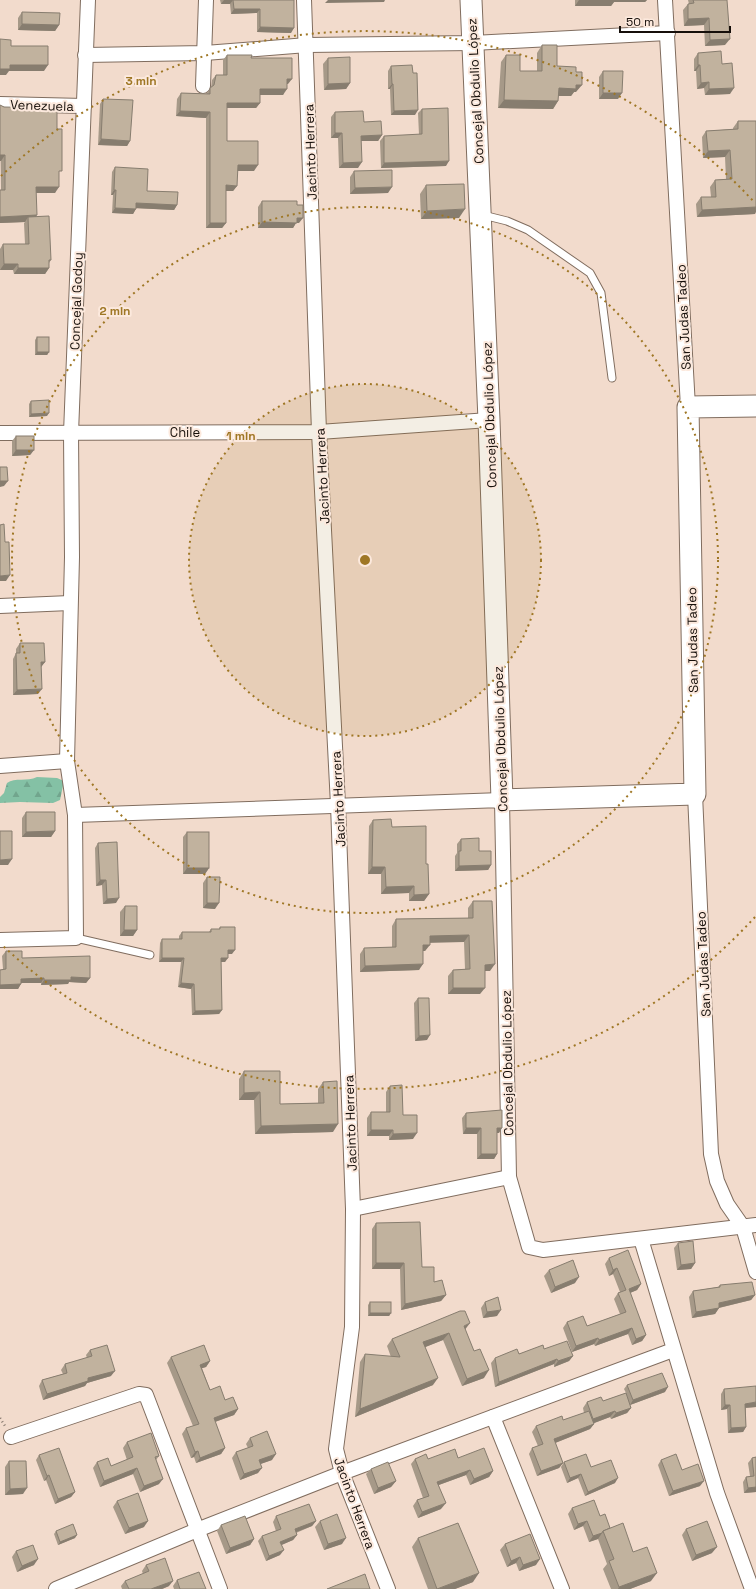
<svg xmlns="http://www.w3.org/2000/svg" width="756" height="1589" font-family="'Space Grotesk',sans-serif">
<defs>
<pattern id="forest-firs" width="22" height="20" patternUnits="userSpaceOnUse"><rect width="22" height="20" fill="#84c1a5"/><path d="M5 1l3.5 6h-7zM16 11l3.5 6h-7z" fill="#71a58d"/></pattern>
</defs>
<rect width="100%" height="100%" fill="#f2dbcc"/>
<path fill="url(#forest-firs)" d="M37,777l20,1 7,3 -4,19 -7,3 -33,-1 -20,1v-6l4,-4 3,-10c8,-6 20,-1 30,-6z"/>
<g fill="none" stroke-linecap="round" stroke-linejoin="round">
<defs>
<g id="lane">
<polyline points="483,215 507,221 528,230 590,273 601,293 612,378"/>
<polyline points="76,938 150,955"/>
</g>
<g id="street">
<polyline points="304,0 319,432 338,805 353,1209 352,1327 336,1449 342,1473 388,1589"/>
<polyline points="665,0 688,407"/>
<polyline points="85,55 205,53 307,45 473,43 668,33"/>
<polyline points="203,86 206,0"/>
<polyline points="0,104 84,106"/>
<polyline points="0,433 319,432 489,420"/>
<polyline points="0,606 70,603"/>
<polyline points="0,766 67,761"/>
<polyline points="695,794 711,1154 717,1181 727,1204 743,1227 756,1272"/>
<polyline points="75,815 502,800 509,1177 529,1247 543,1250 756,1225"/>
<polyline points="0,940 76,938 75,815 67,761 72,557 71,433 88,0"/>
<polyline points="353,1209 509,1177"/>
<polyline points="641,1239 717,1493 752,1589"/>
<polyline points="493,1417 562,1589"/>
<polyline points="11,1437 139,1394 146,1395 220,1589"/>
<polyline points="56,1589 197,1530 342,1473 673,1350"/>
</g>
<polyline id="secondary" points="471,0 489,420 502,800 695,794 688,407 756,406"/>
</defs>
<use href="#lane" stroke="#806d5f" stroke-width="9"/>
<use href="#street" stroke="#806d5f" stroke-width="16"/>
<use href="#secondary" stroke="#806d5f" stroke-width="23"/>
<polyline stroke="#87786e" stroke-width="2.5" stroke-dasharray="1 3" stroke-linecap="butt" points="0,1418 5,1426"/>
<use href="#lane" stroke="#fff" stroke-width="7"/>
<use href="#street" stroke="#fff" stroke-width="14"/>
<use href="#secondary" stroke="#fff" stroke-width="21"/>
</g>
<g fill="#a69988">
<polygon points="220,0 294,0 291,33 257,32 257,13 231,14 230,4 221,4"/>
<polygon points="575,0 647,0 645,2 614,2 611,6 575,6"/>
<polygon points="688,0 727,0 725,45 705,46 704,25 684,26 683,10 688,4 689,4"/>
<polygon points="22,12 59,25 55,31 18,30 18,18"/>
<polygon points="542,45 557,66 576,92 574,92 571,96 558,96 558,101 553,109 498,108 501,62 506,55 520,71 537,71 537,53"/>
<polygon points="698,53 722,64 730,94 705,95 704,88 697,89 696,71 694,71 694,59"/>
<polygon points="227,55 251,58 288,84 287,84 283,95 260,95 260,103 256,108 227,108 227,141 254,171 237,171 237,186 233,191 226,191 226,223 222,228 206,228 206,118 176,116 177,99 181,93 206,94 211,88 212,80 216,75 223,75 223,60"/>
<polygon points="328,58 350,83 346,89 324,90 323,64"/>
<polygon points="391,66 415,115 391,115 390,89 388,89 388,71"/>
<polygon points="603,71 618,99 599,99 599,77"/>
<polygon points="103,99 130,141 127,146 98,145 100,104"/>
<polygon points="0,105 57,129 59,175 55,193 36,193 36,217 51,260 49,263 49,268 45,274 14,274 13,270 0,270 0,249 3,244 25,244 24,223 25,222 0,223 0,190 1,190"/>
<polygon points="422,109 446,166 381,168 380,141 384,136 419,135 418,113"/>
<polygon points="335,112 364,122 382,135 378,141 361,141 358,168 339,168 338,138 331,138 331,117"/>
<polygon points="738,121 755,214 697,217 696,204 701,197 711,197 710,187 715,180 726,179 725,157 703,158 702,137 706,131 733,129 733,128"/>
<polygon points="115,167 147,191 177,205 174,210 136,208 133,214 112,213 113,195 111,195 112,172"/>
<polygon points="354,171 388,193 350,194 350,177"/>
<polygon points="426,185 459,218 421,219 420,194"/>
<polygon points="262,201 297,205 299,223 296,223 293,228 258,228 258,207"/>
<polygon points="37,337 49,352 47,355 35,355 35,340"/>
<polygon points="31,401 47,416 29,417 29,404"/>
<polygon points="16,436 34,450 30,455 12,456 12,441"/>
<polygon points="20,643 45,662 41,667 38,694 13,695 13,659 16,653 16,649"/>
<polygon points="26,812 55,831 51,837 22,837 22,818"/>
<polygon points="373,820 392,827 426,864 429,894 424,901 409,901 409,893 381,894 381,874 368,874 369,826"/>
<polygon points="187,832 209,868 205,874 183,874 183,837"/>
<polygon points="461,839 479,851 491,865 488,870 455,871 455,856 457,853 457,844"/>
<polygon points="98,843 116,903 103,904 102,885 96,886 95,848"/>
<polygon points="207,877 215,909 203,908 203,883"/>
<polygon points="473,901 490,971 485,971 480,994 448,994 448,976 453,970 465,969 464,942 430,942 425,951 423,951 419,970 360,972 360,954 364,948 392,947 392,926 396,919 468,918 468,908"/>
<polygon points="125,906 137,930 133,936 120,936 120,912"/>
<polygon points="220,927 232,954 228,954 225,962 221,962 222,1010 219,1014 192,1015 191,989 178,987 181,962 159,962 160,943 162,939 179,939 179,936 182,932 209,932 211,929 219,929"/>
<polygon points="6,951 22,958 90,978 86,983 69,982 68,984 41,985 41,983 21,983 18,989 0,989 0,970 3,969 2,956"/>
<polygon points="418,998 427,1040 415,1041 414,1003"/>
<polygon points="244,1071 280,1104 318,1103 318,1089 323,1082 333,1132 255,1134 254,1100 239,1100 239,1079"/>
<polygon points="390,1086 403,1115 413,1139 389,1140 389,1136 367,1136 367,1118 371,1112 386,1112 386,1092"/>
<polygon points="466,1113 499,1133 497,1133 497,1154 494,1159 477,1159 477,1134 463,1134 462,1118"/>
<polygon points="376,1223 422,1267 434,1282 446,1295 441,1301 401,1310 400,1269 372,1269 372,1229"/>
<polygon points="678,1243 695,1263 691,1269 677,1270 674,1248"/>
<polygon points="609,1258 641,1284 637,1290 630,1293 646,1335 642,1341 632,1345 628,1334 595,1346 594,1344 572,1352 563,1328 567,1322 587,1326 620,1314 614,1299 618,1293 620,1292 613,1274 609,1276 605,1264"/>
<polygon points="549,1270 575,1283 551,1293 544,1276"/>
<polygon points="720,1285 755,1295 751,1300 719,1308 715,1314 692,1318 689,1297 693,1291 718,1287"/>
<polygon points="370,1302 391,1313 389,1316 368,1316 368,1305"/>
<polygon points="485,1302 497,1316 483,1318 481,1308"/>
<polygon points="465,1330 484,1378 462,1386 443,1340 425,1347 433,1385 355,1417 360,1362 365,1354 391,1357 387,1346 392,1339"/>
<polygon points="544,1349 573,1356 569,1361 554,1367 554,1364 495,1387 491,1363 495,1358"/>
<polygon points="90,1350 111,1376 87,1383 85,1386 43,1400 39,1386 42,1380 63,1374 61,1370 65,1364 87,1358 86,1355"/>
<polygon points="171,1357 210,1361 206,1367 202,1368 210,1390 225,1400 238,1409 234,1415 215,1422 225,1448 221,1454 196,1463 194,1457 191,1458 182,1434 186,1428 193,1426 167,1363"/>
<polygon points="627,1385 665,1392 630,1405 631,1408 627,1413 611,1419 610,1417 594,1423 594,1424 590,1429 555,1443 563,1463 559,1468 537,1476 529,1454 532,1448 538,1446 532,1432 536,1426 563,1420 584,1413 583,1408 587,1402 603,1401 626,1393 624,1389"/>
<polygon points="724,1389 756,1407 746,1408 746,1427 743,1432 728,1433 727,1409 721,1410 721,1394"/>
<polygon points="250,1438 272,1460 260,1464 258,1473 240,1480 232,1458 236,1452 248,1448 246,1444"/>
<polygon points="127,1442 159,1456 156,1460 159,1484 140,1492 133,1474 100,1487 93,1468 97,1462 111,1466 127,1460 123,1448"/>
<polygon points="39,1455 75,1492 71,1497 55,1504 46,1480 44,1481 36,1460"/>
<polygon points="756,1457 756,1492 744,1493 743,1482 746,1477 750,1476 748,1463 752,1458"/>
<polygon points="458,1458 493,1471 489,1477 470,1485 466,1475 439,1485 441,1509 418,1518 413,1506 417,1500 423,1498 411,1464 415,1459 428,1459"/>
<polygon points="661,1460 682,1470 700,1486 669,1496 658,1465"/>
<polygon points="9,1461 23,1494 5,1495 5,1467"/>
<polygon points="564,1462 615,1483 585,1496 578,1478 567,1483 561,1467"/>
<polygon points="371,1469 396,1481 391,1487 374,1494 366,1474"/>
<polygon points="117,1501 144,1527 125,1534 113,1507"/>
<polygon points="572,1508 600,1516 610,1528 633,1552 651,1581 630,1589 611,1589 603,1569 607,1564 598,1539 589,1542 583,1526 574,1530 568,1514"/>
<polygon points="276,1516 316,1521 312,1526 296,1533 297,1535 293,1540 281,1545 280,1555 266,1561 258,1541 262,1536 276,1531 273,1522"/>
<polygon points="320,1521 342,1544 324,1550 315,1527"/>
<polygon points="221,1525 254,1539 250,1545 226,1554 217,1531"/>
<polygon points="686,1529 712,1553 692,1561 682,1535"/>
<polygon points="56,1531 75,1538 58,1545 54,1534"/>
<polygon points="418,1538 473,1582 455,1589 428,1589 412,1547"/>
<polygon points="505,1544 536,1565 519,1571 516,1563 507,1567 500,1550"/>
<polygon points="16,1551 34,1565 17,1572 12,1557"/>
<polygon points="146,1565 169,1586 162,1589 122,1589 121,1586 125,1581 143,1574 142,1571"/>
<polygon points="177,1580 206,1589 174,1589 173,1586"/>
</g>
<g fill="#877d6f">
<polygon points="224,0 233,0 230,4 221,4"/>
<polygon points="328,0 385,0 384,2 325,3"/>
<polygon points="579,0 647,0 645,2 614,2 611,6 575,6"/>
<polygon points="234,9 260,9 257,13 231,14"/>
<polygon points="709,18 704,25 684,26 688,19"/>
<polygon points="22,24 59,25 55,31 18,30"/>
<polygon points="260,27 294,28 291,33 257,32"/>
<polygon points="730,39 725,45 705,46 710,40"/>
<polygon points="10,65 48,65 44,71 9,71 6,75 0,75 0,69"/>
<polygon points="698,65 700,65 696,71 694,71"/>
<polygon points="287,79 292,79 288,84 283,84"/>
<polygon points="709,82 704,88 697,89 701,83"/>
<polygon points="350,83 346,89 324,90 328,84"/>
<polygon points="392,84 393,84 390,89 388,89"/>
<polygon points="576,85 582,85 576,92 574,92 571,96 553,96 559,88"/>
<polygon points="734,88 730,94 705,95 709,89"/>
<polygon points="260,89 287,89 283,95 256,95"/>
<polygon points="603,93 622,93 618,99 599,99"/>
<polygon points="504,100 558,101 553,109 498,108"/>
<polygon points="227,103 260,103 256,108 223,108"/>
<polygon points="418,110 415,115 391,115 394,111"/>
<polygon points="180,111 210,112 206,118 176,116"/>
<polygon points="335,133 342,133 338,138 331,138"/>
<polygon points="382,135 378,141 357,141 361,136"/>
<polygon points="101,139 130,141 127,146 98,145"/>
<polygon points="730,150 725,157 703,158 708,151"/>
<polygon points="0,155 5,155 1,161 0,161"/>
<polygon points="449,161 446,166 381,168 384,163"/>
<polygon points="362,162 358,168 339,168 343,163"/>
<polygon points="238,165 258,165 254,171 234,171"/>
<polygon points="226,185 237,186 233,191 222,191"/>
<polygon points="36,187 59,187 55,193 32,193"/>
<polygon points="392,187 388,193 350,194 355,188"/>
<polygon points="114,190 116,190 113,195 111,195"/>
<polygon points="136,203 177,205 174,210 133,208"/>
<polygon points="756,207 756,212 755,214 697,217 702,210"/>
<polygon points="115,208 136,209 133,214 112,213"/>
<polygon points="465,209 459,218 421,219 427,211"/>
<polygon points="37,215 33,221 28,217 25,222 0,223 0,217"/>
<polygon points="297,218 303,218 299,223 296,223 293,228 258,228 262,222"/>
<polygon points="210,223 226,223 222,228 206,228"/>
<polygon points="4,264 18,264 13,270 0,270"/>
<polygon points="18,268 49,268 45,274 14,274"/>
<polygon points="37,352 49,352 47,355 35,355"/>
<polygon points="49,413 47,416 29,417 31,414"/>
<polygon points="16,450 34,450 30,455 12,456"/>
<polygon points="0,481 8,481 4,486 0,487"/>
<polygon points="10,575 6,581 0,581 0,576"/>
<polygon points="41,662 45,662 41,667 37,667"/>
<polygon points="42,689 38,694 13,695 17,690"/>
<polygon points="55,831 51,837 22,837 26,832"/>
<polygon points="12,859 8,865 0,865 0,860"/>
<polygon points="491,865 488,870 455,871 459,866"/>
<polygon points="372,867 385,867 381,874 368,874"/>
<polygon points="187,868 209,868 205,874 183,874"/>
<polygon points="100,880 106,880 102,885 96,886"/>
<polygon points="414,886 409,893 381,894 386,887"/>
<polygon points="429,894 424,901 409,901 414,895"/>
<polygon points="119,898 116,903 103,904 107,899"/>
<polygon points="207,903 219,903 215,909 203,908"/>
<polygon points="124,930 137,930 133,936 120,936"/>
<polygon points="469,935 464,942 425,943 430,936"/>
<polygon points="423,945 430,945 425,951 418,951"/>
<polygon points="228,950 235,950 232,954 225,954"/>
<polygon points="162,958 184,958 181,962 159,962"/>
<polygon points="221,958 228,958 225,962 218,962"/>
<polygon points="423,964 419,970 360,972 365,966"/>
<polygon points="495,964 490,971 480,971 485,965"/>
<polygon points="71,977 90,978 86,983 69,982 68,984 41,985 44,980"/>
<polygon points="44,978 41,983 18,983 21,979"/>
<polygon points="181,983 194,984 191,989 178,987"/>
<polygon points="21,984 18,989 0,989 0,985"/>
<polygon points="453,988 485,988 480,994 448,994"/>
<polygon points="222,1010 219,1014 192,1015 195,1011"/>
<polygon points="430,1035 427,1040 415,1041 419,1036"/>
<polygon points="260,1092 254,1100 239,1100 244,1093"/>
<polygon points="338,1124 333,1132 255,1134 261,1126"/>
<polygon points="466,1128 481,1128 477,1134 463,1134"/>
<polygon points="497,1128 502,1128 499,1133 493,1133"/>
<polygon points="371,1130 393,1130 389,1136 367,1136"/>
<polygon points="417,1133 413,1139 389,1140 393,1134"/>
<polygon points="481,1154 497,1154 494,1159 477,1159"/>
<polygon points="376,1263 404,1263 400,1269 372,1269"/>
<polygon points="695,1263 691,1269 677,1270 681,1265"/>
<polygon points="617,1268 613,1274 609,1276 613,1270"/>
<polygon points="579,1277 575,1283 551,1293 555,1287"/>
<polygon points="641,1284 637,1290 625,1295 629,1289"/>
<polygon points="446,1295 441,1301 401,1310 405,1304"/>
<polygon points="755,1295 751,1300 718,1308 719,1308 715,1314 692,1318 696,1312 719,1303"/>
<polygon points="501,1310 497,1316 483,1318 487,1312"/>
<polygon points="370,1313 391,1313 389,1316 368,1316"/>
<polygon points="470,1323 464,1331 464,1326"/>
<polygon points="632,1328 628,1334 595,1346 599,1340"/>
<polygon points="449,1333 443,1340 418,1350 423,1342"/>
<polygon points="646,1335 642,1341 632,1345 636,1339"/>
<polygon points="598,1338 594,1344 572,1352 576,1346"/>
<polygon points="573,1356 569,1361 554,1367 558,1361"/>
<polygon points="557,1359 554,1364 495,1387 499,1382"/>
<polygon points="210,1361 206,1367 196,1370 200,1365"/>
<polygon points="489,1370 484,1378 462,1386 467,1379"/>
<polygon points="115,1371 111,1376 87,1383 85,1386 43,1400 47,1394 88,1378"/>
<polygon points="438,1378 433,1385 355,1417 360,1409"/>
<polygon points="668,1387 665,1392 630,1405 633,1400"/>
<polygon points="756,1402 756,1407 742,1408 745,1404"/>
<polygon points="725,1405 730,1405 727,1409 721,1410"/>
<polygon points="631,1408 627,1413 611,1419 616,1413"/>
<polygon points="238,1409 234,1415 209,1424 214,1418"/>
<polygon points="615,1411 610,1417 589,1425 593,1419"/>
<polygon points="594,1424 590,1429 550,1445 554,1439"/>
<polygon points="746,1427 743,1432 728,1433 731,1428"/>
<polygon points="225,1448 221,1454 196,1463 200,1458"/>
<polygon points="198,1451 194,1457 191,1458 195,1452"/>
<polygon points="276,1454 272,1460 255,1466 259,1460"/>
<polygon points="563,1463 559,1468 537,1476 541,1471"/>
<polygon points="137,1468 133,1474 100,1487 104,1481"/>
<polygon points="262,1468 258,1473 240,1480 244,1474"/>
<polygon points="470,1470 466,1475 433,1487 437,1482"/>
<polygon points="493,1471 489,1477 470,1485 474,1479"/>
<polygon points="581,1474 578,1478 567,1483 570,1478"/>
<polygon points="49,1475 46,1480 44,1481 47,1476"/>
<polygon points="618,1478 615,1483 585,1496 588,1492"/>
<polygon points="163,1479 159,1484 140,1492 144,1486"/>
<polygon points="396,1481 391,1487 374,1494 378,1488"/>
<polygon points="704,1481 700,1486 669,1496 673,1491"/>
<polygon points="756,1487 756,1492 744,1493 748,1488"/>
<polygon points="27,1488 23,1494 5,1495 10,1489"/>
<polygon points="75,1492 71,1497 55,1504 58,1499"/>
<polygon points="446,1503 441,1509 418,1518 422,1512"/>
<polygon points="148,1521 144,1527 125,1534 129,1528"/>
<polygon points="316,1521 312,1526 291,1534 295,1529"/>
<polygon points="587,1521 583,1526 574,1530 578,1524"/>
<polygon points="602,1533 598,1539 589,1542 593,1536"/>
<polygon points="77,1535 75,1538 58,1545 60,1542"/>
<polygon points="297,1535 293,1540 277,1547 280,1542"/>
<polygon points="346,1538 342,1544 324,1550 328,1544"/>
<polygon points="254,1539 250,1545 226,1554 230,1548"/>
<polygon points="717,1547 712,1553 692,1561 696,1555"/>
<polygon points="284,1550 280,1555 266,1561 269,1556"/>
<polygon points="520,1557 516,1563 507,1567 511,1561"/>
<polygon points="38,1559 34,1565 17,1572 22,1566"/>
<polygon points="540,1559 536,1565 519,1571 523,1565"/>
<polygon points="479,1573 473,1582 455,1589 438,1589"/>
<polygon points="657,1573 651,1581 630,1589 618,1589 619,1587"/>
<polygon points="173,1581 169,1586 162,1589 151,1589"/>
</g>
<g fill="#c1b29e" stroke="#877d6f">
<polygon points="233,0 294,0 294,28 260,27 260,9 234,9"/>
<polygon points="693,0 727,0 730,39 710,40 709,18 688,19 688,4 694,3"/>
<polygon points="22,12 60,13 59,25 22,24"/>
<polygon points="0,39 11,40 11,46 48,46 48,65 10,65 10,69 0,69"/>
<polygon points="542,45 557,45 557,66 576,67 576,72 582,72 582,85 576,85 576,89 559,88 558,101 504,100 506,55 520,55 520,71 542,71"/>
<polygon points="721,51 722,64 732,63 734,88 709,89 709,82 701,83 700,65 698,65 698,53"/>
<polygon points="227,55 252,55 251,58 292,58 292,79 287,79 287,89 260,89 260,103 227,103 227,141 258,141 258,165 238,165 237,186 226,185 226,223 210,223 210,112 180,111 181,93 210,94 210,88 214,85 216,75 227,75"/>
<polygon points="350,57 350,83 328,84 328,58"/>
<polygon points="412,65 413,73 417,73 418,110 394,111 393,84 392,84 391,66"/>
<polygon points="603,71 623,71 622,93 603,93"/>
<polygon points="103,99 133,100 130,141 101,139"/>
<polygon points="0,105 4,107 57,108 57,129 62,129 62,171 59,171 59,187 36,187 37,215 0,217 0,190 5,190 5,155 0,155"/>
<polygon points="448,108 449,161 384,163 384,136 422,134 422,109"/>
<polygon points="363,111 364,122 381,121 382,135 361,136 362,162 343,163 342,133 335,133 335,112"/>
<polygon points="738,121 756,121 756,207 702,210 701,197 716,197 715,180 732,179 730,150 708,151 706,131 738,129"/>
<polygon points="115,167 148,169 147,191 178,192 177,205 136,203 136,209 115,208 116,190 114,190"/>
<polygon points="392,170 392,187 355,188 354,171"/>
<polygon points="464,184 465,209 427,211 426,185"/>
<polygon points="262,201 297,201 297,205 303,205 303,218 297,218 297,223 262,222"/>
<polygon points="49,216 51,260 49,260 49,268 18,268 18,264 4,264 3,244 29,244 28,217"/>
<rect x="37" y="337" width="12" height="15"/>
<polygon points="49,400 49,413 31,414 31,401"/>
<rect x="16" y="436" width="18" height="14"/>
<polygon points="0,467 7,467 8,481 0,481"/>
<polygon points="4,524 5,542 9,542 10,575 0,576 0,525"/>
<polygon points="20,643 44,643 45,662 41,662 42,689 17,690 16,653 20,653"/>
<polygon points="26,812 55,812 55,831 26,832"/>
<polygon points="391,819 392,827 426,826 426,864 428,864 429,894 414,895 414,886 386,887 385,867 372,867 373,820"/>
<polygon points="0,831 12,831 12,859 0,860"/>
<rect x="187" y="832" width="22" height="36"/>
<polygon points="479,838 479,851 491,851 491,865 459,866 459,851 461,851 461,839"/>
<polygon points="117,842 119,898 107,899 106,880 100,880 98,843"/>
<polygon points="207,877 220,877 219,903 207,903"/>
<polygon points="473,901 492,901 495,964 485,965 485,988 453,988 453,970 470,969 469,935 430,936 430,945 423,945 423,964 365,966 364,948 396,947 396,919 473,918"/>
<polygon points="125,906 137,906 137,930 124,930"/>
<polygon points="220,927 235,927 235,950 228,950 228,958 221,958 222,1010 195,1011 194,984 181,983 184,958 162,958 162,939 182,939 182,932 211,932 211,929 220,929"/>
<polygon points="6,951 22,951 22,958 90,956 90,978 71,977 71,980 44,980 44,978 21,979 21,984 0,985 0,970 6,969"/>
<polygon points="418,998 429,998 430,1035 419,1036"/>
<polygon points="244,1071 280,1071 280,1104 324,1103 323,1082 337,1081 338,1124 261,1126 260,1092 244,1093"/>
<polygon points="402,1085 403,1115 417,1115 417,1133 393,1134 393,1130 371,1130 371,1112 390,1112 390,1086"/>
<polygon points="502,1110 502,1128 497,1128 497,1154 481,1154 481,1128 466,1128 466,1113"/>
<polygon points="420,1222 422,1267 434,1267 434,1282 442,1280 446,1295 405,1304 404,1263 376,1263 376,1223"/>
<polygon points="693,1241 695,1263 681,1265 678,1243"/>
<polygon points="628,1250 641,1284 629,1289 646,1335 636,1339 632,1328 599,1340 598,1338 576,1346 567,1322 583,1316 587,1326 626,1312 618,1293 626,1290 617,1268 613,1270 609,1258"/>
<polygon points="573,1260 579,1277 555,1287 549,1270"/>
<polygon points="752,1282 755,1295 719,1303 719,1308 696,1312 693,1291 720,1287 720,1285"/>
<polygon points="498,1297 501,1310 487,1312 485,1302"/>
<rect x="370" y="1302" width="21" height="11"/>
<polygon points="460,1311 465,1311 470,1323 464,1326 474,1351 480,1349 489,1370 467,1379 449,1333 423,1342 438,1378 360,1409 365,1354 400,1357 392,1339"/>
<polygon points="567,1341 573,1356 558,1361 557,1359 499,1382 495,1358 517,1349 519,1354 543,1345 544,1349"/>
<polygon points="107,1345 115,1371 88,1378 88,1381 47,1394 42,1380 67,1373 65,1364 92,1356 90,1350"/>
<polygon points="204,1345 210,1361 200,1365 210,1390 220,1386 225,1400 233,1397 238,1409 214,1418 225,1448 200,1458 198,1451 195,1452 186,1428 199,1424 171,1357"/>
<polygon points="662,1373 668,1387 633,1400 627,1385"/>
<polygon points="756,1386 756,1402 745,1404 746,1427 731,1428 730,1405 725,1405 724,1389"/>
<polygon points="626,1393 631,1408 616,1413 615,1411 593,1419 587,1402 601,1397 603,1401"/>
<polygon points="589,1411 594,1424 554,1439 563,1463 541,1471 532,1448 543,1444 536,1426 562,1416 563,1420"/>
<polygon points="267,1431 276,1454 259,1460 262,1468 244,1474 236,1452 253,1446 250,1438"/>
<polygon points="151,1433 159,1456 155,1457 163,1479 144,1486 137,1468 104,1481 97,1462 108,1458 111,1466 133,1457 127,1442"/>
<polygon points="59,1448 75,1492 58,1499 49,1475 47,1476 39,1455"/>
<polygon points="484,1448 493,1471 474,1479 470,1470 437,1482 446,1503 422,1512 417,1500 429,1496 415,1459 426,1454 428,1459 455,1449 458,1458"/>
<polygon points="586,1454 591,1467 611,1460 618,1478 588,1492 581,1474 570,1478 564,1462"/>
<polygon points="676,1454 682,1470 698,1464 704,1481 673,1491 661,1460"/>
<polygon points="756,1457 756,1487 748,1488 746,1477 754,1476 752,1458"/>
<polygon points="9,1461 26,1461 27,1488 10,1489"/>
<polygon points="388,1462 396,1481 378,1488 371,1469"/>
<polygon points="138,1493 148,1521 129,1528 117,1501"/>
<polygon points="594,1500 600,1516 605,1514 610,1528 603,1531 602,1533 593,1536 587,1521 578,1524 572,1508"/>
<polygon points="309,1504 316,1521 295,1529 297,1535 280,1542 284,1550 269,1556 262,1536 281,1529 276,1516"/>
<polygon points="337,1514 346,1538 328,1544 320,1521"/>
<polygon points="245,1516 254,1539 230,1548 221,1525"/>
<polygon points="707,1521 717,1547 696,1555 686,1529"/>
<polygon points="458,1523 479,1573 437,1589 418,1538"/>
<polygon points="623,1523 633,1552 647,1547 657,1573 619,1587 609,1561 614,1559 603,1531"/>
<polygon points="73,1524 77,1535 60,1542 56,1531"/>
<polygon points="530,1534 540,1559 523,1565 520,1557 511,1561 505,1544"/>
<polygon points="33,1545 38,1559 22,1566 16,1551"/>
<polygon points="165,1558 173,1581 151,1589 129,1589 125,1581 149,1571 146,1565"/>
<polygon points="199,1572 206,1589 180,1589 177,1580"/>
<polygon points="365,1574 370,1589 327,1589"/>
</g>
<circle cx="365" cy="560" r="176" fill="#9f7725" fill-opacity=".12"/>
<g fill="none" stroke="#9f7725" stroke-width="2" stroke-dasharray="2 4">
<circle cx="365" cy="560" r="176"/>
<circle cx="365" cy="560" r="353"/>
<path d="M755 917A529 529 0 0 1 1 944M1 176A529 529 0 0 1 755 203"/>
</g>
<g text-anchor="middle" stroke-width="4" stroke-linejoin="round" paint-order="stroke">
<g font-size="13" fill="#160f0a" stroke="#fce9dd">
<text transform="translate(475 91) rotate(-93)" y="5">Concejal Obdulio López</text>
<text transform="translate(42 105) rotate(2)" y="5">Venezuela</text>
<text transform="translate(310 152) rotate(-92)" y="5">Jacinto Herrera</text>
<text transform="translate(76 301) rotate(-88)" y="5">Concejal Godoy</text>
<text transform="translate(683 317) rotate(-93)" y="5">San Judas Tadeo</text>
<text transform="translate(489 415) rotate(-92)" y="5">Concejal Obdulio López</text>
<text x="185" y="437">Chile</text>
<text transform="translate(322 476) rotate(-93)" y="5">Jacinto Herrera</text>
<text transform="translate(692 640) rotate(-91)" y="5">San Judas Tadeo</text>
<text transform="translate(500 739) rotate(-92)" y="5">Concejal Obdulio López</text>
<text transform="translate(338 799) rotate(-93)" y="5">Jacinto Herrera</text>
<text transform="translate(703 964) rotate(-93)" y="5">San Judas Tadeo</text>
<text transform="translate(507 1063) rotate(-91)" y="5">Concejal Obdulio López</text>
<text transform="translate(350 1123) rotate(-92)" y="5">Jacinto Herrera</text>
<text transform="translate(355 1503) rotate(70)" y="5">Jacinto Herrera</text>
</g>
</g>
<circle cx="365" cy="560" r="6" fill="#9f7725" stroke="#fce9dd" stroke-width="2"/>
<g font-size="12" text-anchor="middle" font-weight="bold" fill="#9f7725" stroke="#fce9dd" stroke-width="4" stroke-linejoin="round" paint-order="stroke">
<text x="141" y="85">3 min</text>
<text x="115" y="315">2 min</text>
<text x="241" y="440">1 min</text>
</g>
<path d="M620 26v6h110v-6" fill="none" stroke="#160f0a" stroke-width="2"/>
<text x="626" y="26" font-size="12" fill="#160f0a" stroke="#fce9dd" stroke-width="3" paint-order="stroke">50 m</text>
</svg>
